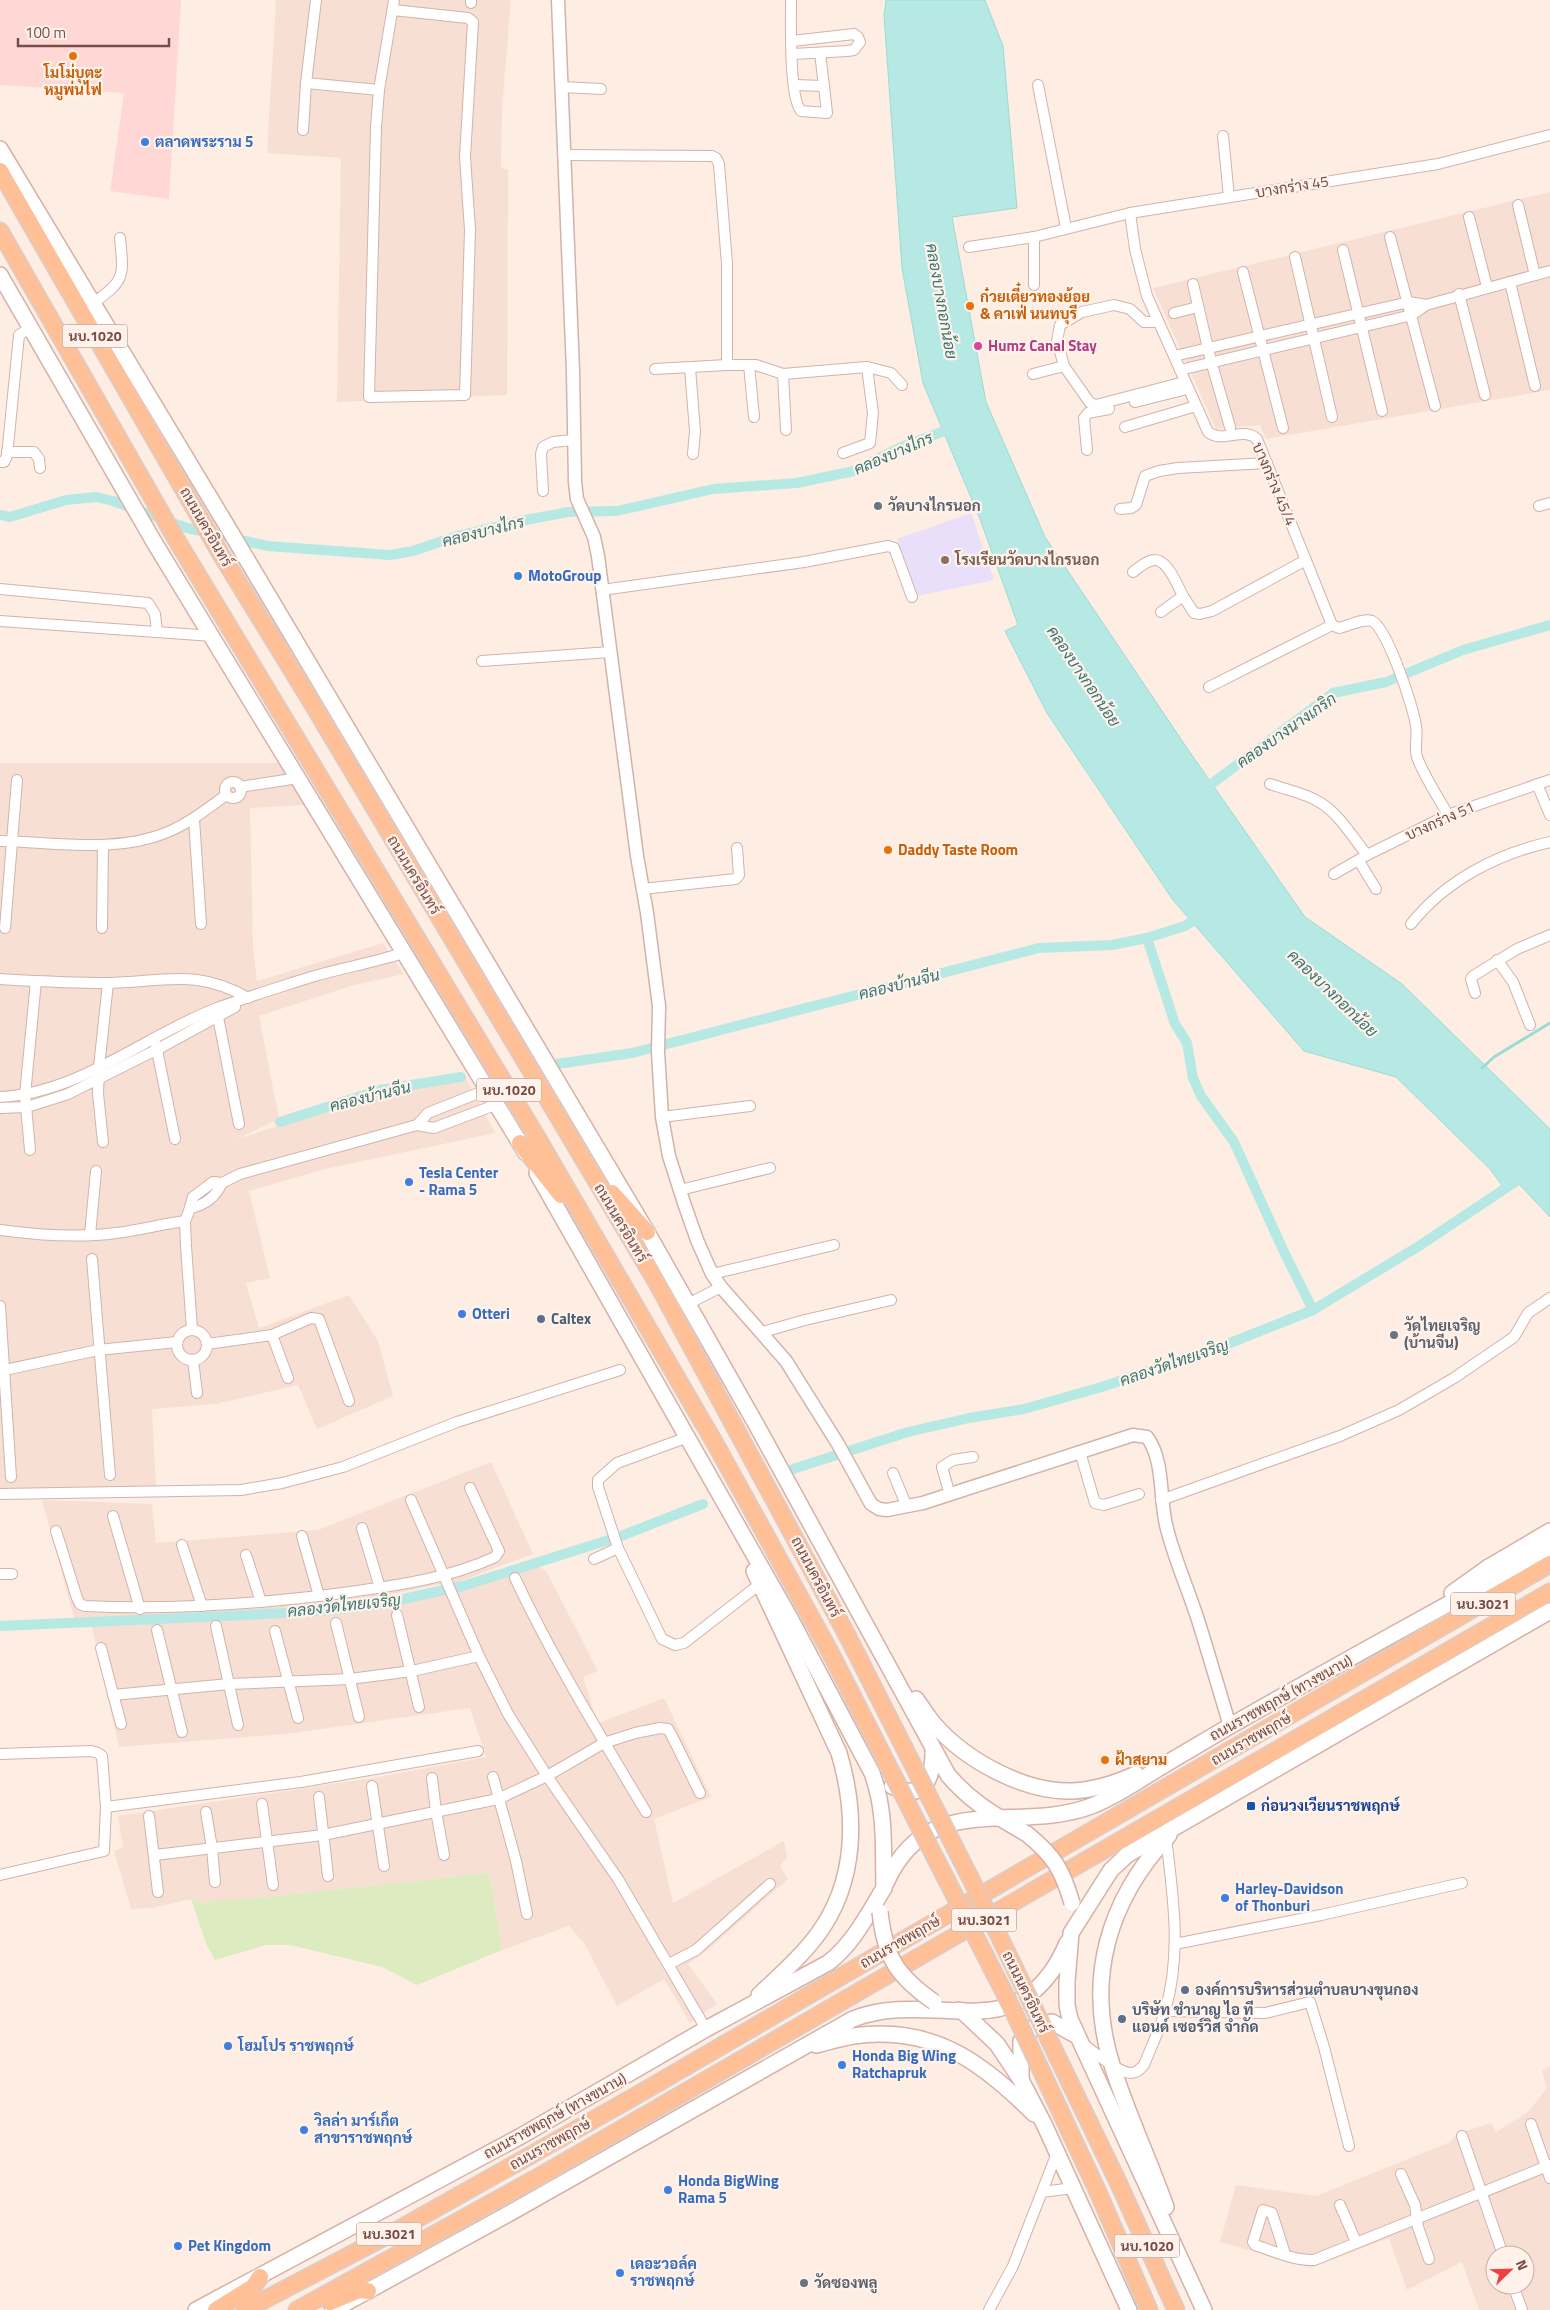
<svg xmlns="http://www.w3.org/2000/svg" width="1550" height="2310" font-family="'Titillium Web',Sarabun,sans-serif">
<rect width="100%" height="100%" fill="#feede2"/>
<g fill="#f8dfd3" fill-rule="evenodd">
<polygon points="276,0 511,0 502,108 501,168 508,170 507,395 337,402 341,158 267,153"/>
<polygon points="1550,192 1550,390 1266,439 1260,425 1216,429 1153,288"/>
<polygon points="0,763 280,763 306,805 250,808 253,948 257,981 383,943 404,974 354,985 259,1016 279,1119 235,1140 386,1090 466,1079 495,1133 325,1169 249,1191 270,1278 246,1283 259,1328 349,1295 378,1341 393,1396 317,1429 298,1385 216,1404 152,1409 156,1489 0,1492"/>
<polygon points="491,1462 533,1554 458,1582 460,1591 534,1564 546,1571 598,1671 583,1677 595,1715 594,1725 664,1698 711,1797 654,1819 673,1903 784,1841 787,1858 780,1866 788,1879 710,1948 688,1964 717,2004 690,2023 664,1979 617,2006 584,1943 569,1926 502,1950 489,1873 246,1899 215,1900 204,1903 191,1899 152,1908 131,1909 114,1851 123,1848 118,1816 373,1778 486,1757 470,1708 286,1734 119,1747 92,1627 287,1617 385,1607 443,1593 440,1584 353,1602 270,1609 74,1618 42,1500 152,1504 156,1543 318,1530"/>
<path d="M1550,2066v244h-71l-17,-48 -55,28 -18,-52 -78,30 -91,-26 16,-57 80,11 134,-54 7,-8 34,-11 5,9 32,-20 19,-24 -5,-17zM1495,2255h30v30h-30z"/>
</g>
<polygon fill="#ffd8d5" points="0,0 181,0 169,199 110,191 124,93 0,85"/>
<polygon fill="#eadffa" points="971,513 994,580 912,597 897,539"/>
<polygon fill="#dcecc0" points="489,1873 502,1950 417,1985 382,1967 290,1945 266,1945 215,1960 207,1946 191,1899 204,1903 215,1900 246,1899"/>
<polygon fill="#b6e9e4" stroke="#9bdbd6" points="886,0 985,0 1003,46 1017,208 952,217 986,402 1045,537 1189,751 1305,917 1402,984 1550,1129 1550,1217 1519,1184 1507,1192 1490,1169 1396,1077 1304,1051 1173,900 1047,713 1005,631 1018,625 980,519 923,383 902,268 884,15"/>
<g fill="none" stroke-linecap="round" stroke-linejoin="round">
<polyline stroke="#9bdbd6" stroke-width="3" points="1482,1068 1494,1057 1550,1023"/>
<g stroke="#b6e9e4" stroke-width="10">
<polyline points="0,515 10,517 66,500 96,497 113,501 187,528 268,546 390,555 413,551 457,536 520,521 568,512 617,511 713,489 797,483 854,471 899,448 955,427"/>
<polyline points="1202,791 1333,693 1386,682 1463,650 1550,625"/>
<polyline points="1147,938 1175,1024 1187,1043 1193,1078 1201,1096 1234,1142 1284,1252 1313,1310"/>
<polyline points="557,1064 632,1053 1039,948 1112,945 1147,938 1185,926 1203,914"/>
<polyline points="280,1122 380,1090 461,1077"/>
<polyline points="793,1469 908,1432 969,1418 1024,1409 1105,1386 1230,1343 1313,1310 1419,1246 1515,1182"/>
<polyline points="0,1626 226,1616 321,1611 380,1604 463,1586 621,1536 703,1504"/>
</g>
<defs>
<g id="minor">
<path d="M791,0c0,21 -2,98 10,111l26,2 -3,-27"/>
<polyline points="471,3 471,0"/>
<polyline points="393,10 468,18 473,22 465,157 470,230 465,395 369,397 376,127 379,90 394,0"/>
<polyline points="792,41 854,34 858,37 860,42 854,50 847,51 793,54"/>
<polyline points="306,83 379,90"/>
<polyline points="794,85 824,86 820,53"/>
<polyline points="1038,85 1066,228"/>
<polyline points="562,87 601,89"/>
<polyline points="303,130 306,83 316,0"/>
<polyline points="1223,136 1229,197"/>
<polyline points="565,155 712,156 716,158 719,164 727,264 727,365 756,365 783,374 867,367 873,413 870,443 843,453"/>
<polyline points="1518,205 1535,275"/>
<path d="M1130,213l5,36 12,47 61,136c15,12 35,-6 49,7l75,186 7,3c9,-2 24,-10 33,-7 15,6 42,88 44,105 2,10 -2,22 1,31 6,18 22,41 31,58"/>
<polyline points="1469,217 1487,287"/>
<polyline points="1034,237 1034,285"/>
<polyline points="1390,237 1435,406"/>
<polyline points="969,247 1034,237 1130,213 1438,164 1550,135"/>
<polyline points="1343,250 1382,411"/>
<polyline points="1295,257 1332,417"/>
<polyline points="1243,272 1283,428"/>
<polyline points="1510,282 1535,386"/>
<polyline points="1193,284 1211,361 1230,427"/>
<polyline points="1459,294 1485,395"/>
<path d="M92,304c33,-24 32,-26 28,-66"/>
<polyline points="1174,313 1198,307"/>
<polyline points="1158,322 1144,322 1130,309 1114,305 1082,312 1060,325 1057,341 1064,366 1090,403 1096,405 1184,382"/>
<polyline points="1174,356 1409,302 1426,305"/>
<polyline points="749,365 754,417"/>
<polyline points="867,367 891,373 902,385"/>
<polyline points="690,368 695,431 693,454"/>
<polyline points="655,369 727,365"/>
<polyline points="1180,370 1412,315 1426,305 1550,271"/>
<polyline points="783,374 786,430"/>
<polyline points="1033,374 1064,366"/>
<polyline points="1135,402 1187,389"/>
<polyline points="1125,427 1196,406"/>
<polyline points="1087,450 1084,418 1088,413 1109,409"/>
<polyline points="7,452 34,452 39,459 40,468"/>
<polyline points="0,462 4,462 7,456 19,335 30,328"/>
<polyline points="543,491 541,454 543,447 553,442 573,440"/>
<polyline points="1539,506 1550,503"/>
<polyline points="1120,509 1131,508 1136,505 1145,476 1159,471 1178,468 1267,463"/>
<path d="M1133,572c5,-4 11,-9 17,-11 16,-7 27,24 33,35"/>
<polyline points="0,589 148,603 155,614 157,632"/>
<polyline points="602,590 804,562 888,546 894,548 896,553 912,597"/>
<polyline points="1161,612 1183,596 1194,613 1200,614 1212,611 1306,560"/>
<polyline points="0,621 213,636"/>
<polyline points="482,661 610,652"/>
<polyline points="1209,687 1332,625"/>
<circle cx="233" cy="790" r="8"/>
<path d="M1270,784c17,6 36,9 51,19 19,12 32,35 46,52"/>
<polyline points="1537,784 1550,815"/>
<polyline points="240,787 298,778"/>
<polyline points="194,819 201,924"/>
<path d="M0,841c55,1 115,13 168,-9 21,-9 39,-23 58,-37"/>
<polyline points="1359,861 1376,889"/>
<polyline points="1334,874 1367,855 1448,815 1550,780"/>
<polyline points="642,889 736,879 739,875 737,848"/>
<path d="M1411,924c35,-44 86,-70 139,-82"/>
<polyline points="5,928 17,780"/>
<polyline points="102,928 103,845"/>
<polyline points="1497,960 1513,982 1530,1025"/>
<path d="M0,979c36,2 71,4 107,4 56,-1 89,-15 141,15"/>
<polyline points="1475,993 1471,979 1473,976 1517,949 1550,935"/>
<polyline points="217,1012 239,1124"/>
<polyline points="156,1045 175,1139"/>
<path d="M0,1097c80,-4 144,-61 217,-89 30,-11 63,-21 94,-31 30,-9 61,-14 92,-24"/>
<polyline points="0,1108 27,1107 68,1094 158,1049 235,1007"/>
<polyline points="662,1117 750,1106"/>
<polyline points="417,1125 428,1113 486,1090"/>
<polyline points="103,1142 98,1094 99,1067 108,983"/>
<polyline points="30,1150 25,1095 36,981"/>
<polyline points="680,1190 770,1168"/>
<path d="M191,1208c14,-3 25,-12 31,-25"/>
<path d="M0,1230c37,5 79,8 116,3 24,-3 46,-9 69,-12"/>
<polyline points="90,1235 96,1171"/>
<polyline points="92,1259 110,1475"/>
<polyline points="712,1274 834,1245"/>
<polyline points="688,1304 721,1287"/>
<polyline points="0,1306 11,1477"/>
<polyline points="192,1329 186,1246 185,1221 188,1214 193,1197 213,1182 222,1183 240,1174 417,1125 434,1128 495,1105"/>
<circle cx="192" cy="1345" r="15"/>
<polyline points="763,1332 805,1320 891,1300"/>
<polyline points="272,1335 288,1378"/>
<polyline points="207,1344 272,1335 311,1318 319,1319 349,1401"/>
<polyline points="193,1360 197,1393"/>
<polyline points="0,1371 98,1350 177,1342"/>
<polyline points="1080,1452 1095,1503 1104,1505 1139,1494"/>
<polyline points="893,1473 907,1507"/>
<polyline points="0,1494 241,1490 282,1483 343,1467 457,1422 620,1370"/>
<polyline points="950,1495 942,1467 953,1460 973,1457"/>
<polyline points="411,1500 479,1656 508,1714 547,1776 618,1879 706,2029"/>
<polyline points="1161,1500 1340,1436 1399,1410 1454,1378 1514,1337 1528,1313 1550,1298"/>
<polyline points="113,1516 140,1609"/>
<polyline points="362,1528 380,1588"/>
<path d="M56,1531l21,67 3,6 5,2c86,4 173,-2 258,-13 51,-7 105,-14 152,-36l4,-6 -29,-63"/>
<polyline points="302,1536 319,1596"/>
<polyline points="182,1545 202,1606"/>
<polyline points="618,1548 598,1487 598,1480 617,1463 688,1437"/>
<polyline points="246,1555 261,1602"/>
<polyline points="594,1559 618,1548 662,1639 675,1645 684,1643 760,1584"/>
<polyline points="0,1574 12,1574"/>
<path d="M515,1578c38,81 85,157 131,234"/>
<polyline points="397,1615 419,1707"/>
<polyline points="336,1623 359,1717"/>
<polyline points="216,1626 238,1725"/>
<polyline points="157,1630 182,1732"/>
<polyline points="275,1631 298,1718"/>
<polyline points="101,1648 121,1724"/>
<polyline points="113,1695 229,1684 350,1679 412,1671 479,1656"/>
<polyline points="0,1754 91,1751 98,1753 102,1756 106,1807 104,1851 0,1875"/>
<polyline points="493,1777 516,1861 527,1914"/>
<polyline points="432,1778 436,1811 444,1855"/>
<polyline points="372,1786 384,1866"/>
<polyline points="319,1797 328,1876"/>
<polyline points="262,1804 273,1885"/>
<polyline points="106,1807 301,1782 478,1751"/>
<polyline points="206,1812 212,1848 215,1882"/>
<polyline points="149,1816 158,1892"/>
<polyline points="155,1855 323,1835 498,1799 547,1776 604,1743 635,1733 660,1728 668,1729 672,1736 700,1793"/>
<polyline points="1175,1944 1321,1915 1462,1883"/>
<polyline points="669,1964 696,1950 770,1884"/>
<polyline points="1165,2011 1265,2013 1310,2002 1324,2047 1349,2146"/>
<path d="M1083,2044c10,7 35,29 48,29 6,0 9,-4 13,-8 7,-18 16,-36 21,-54 17,-57 8,-116 1,-173"/>
<polyline points="1531,2124 1550,2178"/>
<polyline points="1462,2136 1503,2255"/>
<polyline points="1401,2174 1415,2205 1418,2227 1429,2259"/>
<polyline points="1042,2192 1073,2188"/>
<polyline points="1340,2205 1356,2242"/>
<path d="M1285,2254l-13,-41 -9,-3 -10,32 2,3c18,6 40,16 59,15l236,-95"/>
<polyline points="1513,2285 1522,2310"/>
<polyline points="989,2310 1013,2266 1057,2153"/>
</g>
<path id="tertiary" d="M558,0l15,371 2,111 2,17 17,38 4,19 39,300 10,57 12,93 -1,46 4,65 7,39 15,47 13,37 15,34 9,13 65,74 52,83 33,60 8,5 8,1 36,-7 210,-68 14,2c18,24 12,64 20,92 8,31 21,60 31,91 11,35 21,70 32,106"/>
<g id="secondary">
<path d="M0,149l224,372 423,711 110,194 191,349c25,29 47,40 79,59"/>
<polyline points="0,275 154,542 526,1153"/>
<path d="M537,1173l253,445 82,155c14,38 11,75 12,115"/>
<path d="M754,1571l85,182c18,61 18,128 -21,181 -17,23 -38,41 -59,61"/>
<polyline points="1452,1593 1487,1568 1550,1531"/>
<path d="M916,1699c6,8 12,18 18,25 31,36 91,69 139,67 22,-1 43,-8 63,-17"/>
<path d="M892,1786c32,16 41,-7 41,-35"/>
<path d="M886,1883c43,-97 130,-47 208,-78 25,-10 47,-26 70,-40 22,-13 44,-26 66,-39 106,-61 214,-119 320,-179"/>
<path d="M959,2010c6,2 13,1 19,1 44,0 73,-29 89,-68"/>
<polyline points="962,2011 997,2044 1021,2080 1044,2124 1129,2310"/>
<path d="M816,2045c12,-3 25,-7 37,-9 79,-11 128,25 181,78"/>
<polyline points="1021,2080 1021,2041 1035,2026 1052,2022 1077,2036"/>
<path d="M1166,2207c-17,-48 -39,-94 -54,-142 -27,-86 -4,-165 57,-230"/>
<path d="M196,2310l325,-174 185,-107 122,-66c25,-19 40,-49 56,-75"/>
<path d="M333,2310l177,-97 343,-194c35,-14 72,-9 109,-8"/>
<polyline points="1204,2310 1070,2019 1067,2005 1067,1982 1071,1933 1111,1870 1127,1855 1550,1611"/>
</g>
<g id="primary">
<polyline points="0,171 219,551 312,703 657,1283 848,1637"/>
<polyline points="0,231 176,539 535,1134 716,1445 829,1650"/>
<polyline points="520,1143 561,1195"/>
<polyline points="612,1193 647,1232"/>
<polyline points="1118,2182 1176,2310"/>
<polyline points="1098,2192 1149,2310"/>
<polyline points="330,2302 359,2290 368,2291"/>
<polyline points="216,2310 253,2287 260,2277"/>
<polyline points="245,2310 394,2232 632,2098 1550,1564"/>
<polyline points="297,2310 540,2176 1550,1592"/>
</g>
</defs>
<use href="#minor" stroke="#d2b3ab" stroke-width="12"/>
<use href="#tertiary" stroke="#d2b3ab" stroke-width="15"/>
<use href="#secondary" stroke="#d5b1a8" stroke-width="18"/>
<use href="#primary" stroke="#d9cdcb" stroke-width="19"/>
<use href="#minor" stroke="#fff" stroke-width="10"/>
<use href="#tertiary" stroke="#fff" stroke-width="12"/>
<use href="#secondary" stroke="#fff" stroke-width="15"/>
<use href="#primary" stroke="#ffc098" stroke-width="16"/>
<defs>
<g id="secondary-bridge">
<path d="M1027,1834c27,22 35,35 45,69"/>
<path d="M880,1912c5,46 17,64 54,90"/>
</g>
<g id="primary-bridge">
<polyline points="848,1637 984,1905 1118,2182"/>
<polyline points="829,1650 1011,2006 1098,2192"/>
</g>
</defs>
<use href="#secondary-bridge" stroke="#d5b1a8" stroke-width="18" stroke-linecap="butt"/>
<use href="#primary-bridge" stroke="#d9cdcb" stroke-width="19" stroke-linecap="butt"/>
<use href="#secondary-bridge" stroke="#fff" stroke-width="15"/>
<use href="#primary-bridge" stroke="#ffc098" stroke-width="16"/>
</g>
<g fill="#e8710a" stroke="#fff2ea" stroke-width="2">
<circle cx="73" cy="56" r="5"/>
<circle cx="970" cy="306" r="5"/>
<circle cx="888" cy="850" r="5"/>
<circle cx="1105" cy="1760" r="5"/>
</g>
<g fill="#3f7fe0" stroke="#fff2ea" stroke-width="2">
<circle cx="145" cy="142" r="5"/>
<circle cx="518" cy="576" r="5"/>
<circle cx="409" cy="1182" r="5"/>
<circle cx="462" cy="1314" r="5"/>
<circle cx="1225" cy="1898" r="5"/>
<circle cx="228" cy="2046" r="5"/>
<circle cx="842" cy="2065" r="5"/>
<circle cx="304" cy="2130" r="5"/>
<circle cx="668" cy="2190" r="5"/>
<circle cx="178" cy="2246" r="5"/>
<circle cx="620" cy="2273" r="5"/>
</g>
<circle fill="#d1479c" stroke="#fff2ea" stroke-width="2" cx="978" cy="346" r="5"/>
<g fill="#6b7280" stroke="#fff2ea" stroke-width="2">
<circle cx="878" cy="506" r="5"/>
<circle cx="1394" cy="1335" r="5"/>
<circle cx="804" cy="2283" r="5"/>
</g>
<circle fill="#8d6e63" stroke="#fff2ea" stroke-width="2" cx="945" cy="560" r="5"/>
<g fill="#5c6f8a" stroke="#fff2ea" stroke-width="2">
<circle cx="541" cy="1319" r="5"/>
<circle cx="1185" cy="1990" r="5"/>
<circle cx="1122" cy="2019" r="5"/>
</g>
<rect fill="#1a4fb4" stroke="#fff2ea" stroke-width="2" x="1246" y="1801" width="10" height="10" rx="2.5"/>
<g text-anchor="middle" stroke-width="4.5" stroke-linejoin="round" paint-order="stroke">
<g fill="#fff2ea" stroke="#a07e78" stroke-width="1">
<rect x="62.5" y="324.5" width="65" height="23" rx="4"/>
<rect x="476.5" y="1078.5" width="65" height="23" rx="4"/>
<rect x="1450.5" y="1592.5" width="65" height="23" rx="4"/>
<rect x="951.5" y="1908.5" width="65" height="23" rx="4"/>
<rect x="356.5" y="2222.5" width="65" height="23" rx="4"/>
<rect x="1114.5" y="2234.5" width="65" height="23" rx="4"/>
</g>
<g font-size="14" font-weight="bold" fill="#774d47">
<text x="95" y="341">นบ.1020</text>
<text x="509" y="1095">นบ.1020</text>
<text x="1483" y="1609">นบ.3021</text>
<text x="984" y="1925">นบ.3021</text>
<text x="389" y="2239">นบ.3021</text>
<text x="1147" y="2251">นบ.1020</text>
</g>
<g font-size="15" font-weight="bold" fill="#c56008" stroke="#fff2ea" text-anchor="start">
<text x="73" y="78" text-anchor="middle">โมโม่บูตะ<tspan x="73" dy="17">หมูพ่นไฟ</tspan></text>
<text x="980" y="302">ก๋วยเตี๋ยวทองย้อย<tspan x="980" dy="17">&amp; คาเฟ่ นนทบุรี</tspan></text>
<text x="898" y="855">Daddy Taste Room</text>
<text x="1115" y="1765">ฝ้าสยาม</text>
</g>
<g font-size="15" font-weight="bold" fill="#366cbe" stroke="#fff2ea" text-anchor="start">
<text x="155" y="147">ตลาดพระราม 5</text>
<text x="528" y="581">MotoGroup</text>
<text x="419" y="1178">Tesla Center<tspan x="419" dy="17">- Rama 5</tspan></text>
<text x="472" y="1319">Otteri</text>
<text x="1235" y="1894">Harley-Davidson<tspan x="1235" dy="17">of Thonburi</tspan></text>
<text x="238" y="2051">โฮมโปร ราชพฤกษ์</text>
<text x="852" y="2061">Honda Big Wing<tspan x="852" dy="17">Ratchapruk</tspan></text>
<text x="314" y="2126">วิลล่า มาร์เก็ต<tspan x="314" dy="17">สาขาราชพฤกษ์</tspan></text>
<text x="678" y="2186">Honda BigWing<tspan x="678" dy="17">Rama 5</tspan></text>
<text x="188" y="2251">Pet Kingdom</text>
<text x="630" y="2269">เดอะวอล์ค<tspan x="630" dy="17">ราชพฤกษ์</tspan></text>
</g>
<g font-size="15" fill="#774d47" stroke="#fff2ea">
<text transform="translate(1292 187) rotate(-9)" y="5">บางกร่าง 45</text>
<text transform="translate(1274 484) rotate(67)" y="5">บางกร่าง 45/4</text>
<text transform="translate(206 527) rotate(60)" y="5">ถนนนครอินทร์</text>
<text transform="translate(1440 821) rotate(-24)" y="5">บางกร่าง 51</text>
<text transform="translate(414 875) rotate(59)" y="5">ถนนนครอินทร์</text>
<text transform="translate(621 1223) rotate(59)" y="5">ถนนนครอินทร์</text>
<text transform="translate(816 1577) rotate(62)" y="5">ถนนนครอินทร์</text>
<text transform="translate(1281 1698) rotate(-29)" y="5">ถนนราชพฤกษ์ (ทางขนาน)</text>
<text transform="translate(1251 1739) rotate(-30)" y="5">ถนนราชพฤกษ์</text>
<text transform="translate(900 1942) rotate(-30)" y="5">ถนนราชพฤกษ์</text>
<text transform="translate(1026 1992) rotate(64)" y="5">ถนนนครอินทร์</text>
<text transform="translate(555 2116) rotate(-29)" y="5">ถนนราชพฤกษ์ (ทางขนาน)</text>
<text transform="translate(550 2144) rotate(-29)" y="5">ถนนราชพฤกษ์</text>
</g>
<g font-size="15" font-weight="bold" fill="#b23c85" stroke="#fff2ea" text-anchor="start">
<text x="988" y="351">Humz Canal Stay</text>
</g>
<g font-size="15" font-weight="bold" fill="#5b616d" stroke="#fff2ea" text-anchor="start">
<text x="888" y="511">วัดบางไกรนอก</text>
<text x="1404" y="1331">วัดไทยเจริญ<tspan x="1404" dy="17">(บ้านจีน)</tspan></text>
<text x="814" y="2288">วัดซองพลู</text>
</g>
<g font-size="15" font-weight="bold" fill="#785e54" stroke="#fff2ea" text-anchor="start">
<text x="955" y="565">โรงเรียนวัดบางไกรนอก</text>
</g>
<g font-size="15" font-weight="bold" fill="#4e5e75" stroke="#fff2ea" text-anchor="start">
<text x="551" y="1324">Caltex</text>
<text x="1195" y="1995">องค์การบริหารส่วนตำบลบางขุนกอง</text>
<text x="1132" y="2015">บริษัท ชำนาญ ไอ ที<tspan x="1132" dy="17">แอนด์ เซอร์วิส จำกัด</tspan></text>
</g>
<g font-size="15" font-weight="bold" fill="#164399" stroke="#fff2ea" text-anchor="start">
<text x="1261" y="1811">ก่อนวงเวียนราชพฤกษ์</text>
</g>
<g font-size="16" font-style="italic" fill="#377672" stroke="#fff2ea">
<text transform="translate(942 301) rotate(80)" y="6">คลองบางกอกน้อย</text>
<text transform="translate(893 453) rotate(-23)" y="6">คลองบางไกร</text>
<text transform="translate(483 531) rotate(-14)" y="6">คลองบางไกร</text>
<text transform="translate(1084 676) rotate(56)" y="6">คลองบางกอกน้อย</text>
<text transform="translate(1286 730) rotate(-35)" y="6">คลองบางนางเกริก</text>
<text transform="translate(899 984) rotate(-14)" y="6">คลองบ้านจีน</text>
<text transform="translate(1333 993) rotate(44)" y="6">คลองบางกอกน้อย</text>
<text transform="translate(370 1096) rotate(-14)" y="6">คลองบ้านจีน</text>
<text transform="translate(1174 1362) rotate(-19)" y="6">คลองวัดไทยเจริญ</text>
<text transform="translate(344 1605) rotate(-6)" y="6">คลองวัดไทยเจริญ</text>
</g>
</g>
<g transform="translate(1510 2270) rotate(67)"><circle r="24" fill="#fff2ea" stroke="#c9b0a9"/>
<path d="M0-4L9 19L0 12L-9 19Z" fill="#f03f42"/>
<text y="-8" font-size="14" font-weight="bold" text-anchor="middle" fill="#774d47">N</text>
</g>
<path d="M18 38v8h151v-8" fill="none" stroke="#774d47" stroke-width="2.5"/>
<text x="25" y="38" font-size="15" fill="#774d47" stroke="#fff2ea" stroke-width="4" paint-order="stroke">100 m</text>
</svg>
